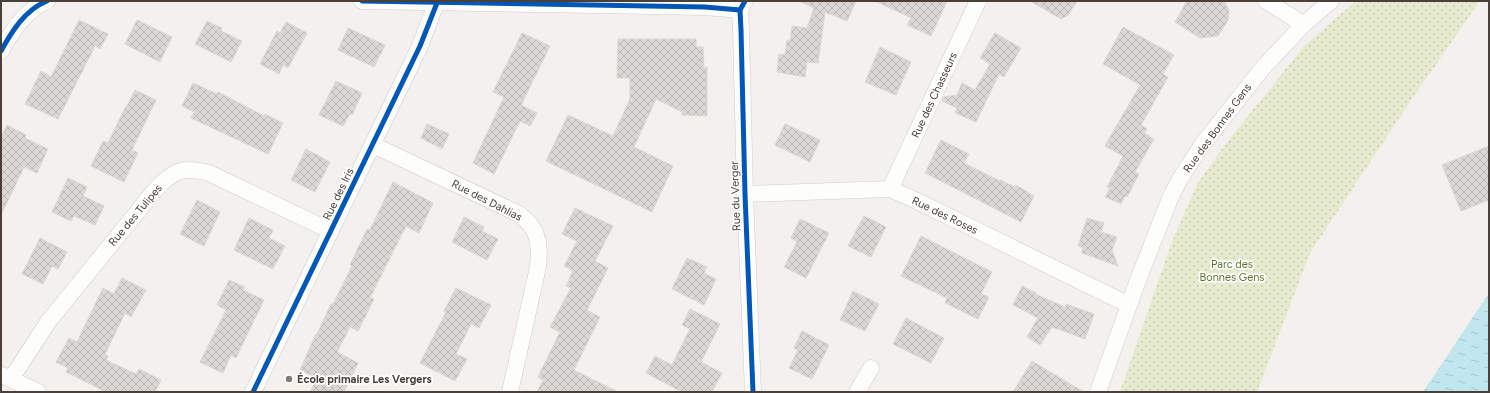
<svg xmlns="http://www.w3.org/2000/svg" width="1490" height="393" font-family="Figtree,sans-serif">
<defs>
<pattern id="grass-dots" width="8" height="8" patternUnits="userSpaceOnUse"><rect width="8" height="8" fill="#e6ebcf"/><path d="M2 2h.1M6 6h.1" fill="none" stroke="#c7cbb2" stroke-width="1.8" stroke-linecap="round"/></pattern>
<pattern id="water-ripples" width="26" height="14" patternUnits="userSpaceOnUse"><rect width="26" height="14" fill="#c1e6ee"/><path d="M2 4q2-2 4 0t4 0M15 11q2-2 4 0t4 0" fill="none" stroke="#a7c6cd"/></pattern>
<pattern id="building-cross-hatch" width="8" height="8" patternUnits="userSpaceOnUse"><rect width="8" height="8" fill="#dbd7d4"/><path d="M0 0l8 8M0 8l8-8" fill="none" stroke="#bdbab7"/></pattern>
</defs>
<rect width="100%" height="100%" fill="#f3f0ed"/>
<polygon fill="url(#grass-dots)" points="1356,1 1480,1 1414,96 1310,253 1257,392 1120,392 1171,244 1197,184 1228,141 1305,45"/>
<polygon fill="url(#water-ripples)" points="1489,293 1489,389 1487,392 1423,392"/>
<g fill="url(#building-cross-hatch)" stroke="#dbd7d3">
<polygon points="799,1 856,1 847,21 825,12 818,63 807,62 805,77 777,72 779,54 785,55 787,40 790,41 792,26 807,28 814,8"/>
<polygon points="875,1 947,1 931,36 907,25 911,18"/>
<polygon points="1030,1 1077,1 1068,15 1061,19"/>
<polygon points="1187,1 1224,1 1229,10 1228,20 1218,36 1200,38 1175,22"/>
<polygon points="79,20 108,34 100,49 95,46 58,119 25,104 41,71 51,77"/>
<polygon points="137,20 172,37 160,62 125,44"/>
<polygon points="207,21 222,28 221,31 242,41 231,62 195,44"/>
<polygon points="286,22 307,33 288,68 283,65 279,74 260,64 277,31 280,33"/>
<polygon points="1123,27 1174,55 1163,74 1168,77 1141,125 1147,129 1144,133 1154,139 1135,172 1139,174 1127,197 1125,196 1121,204 1105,197 1110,188 1107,187 1123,156 1105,146 1140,85 1103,64"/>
<polygon points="348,28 385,45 374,67 338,50"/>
<polygon points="522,33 550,46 521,105 537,113 530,126 520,121 494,174 473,163 504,97 493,92"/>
<polygon points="995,33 1021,48 1004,77 999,74 976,122 955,113 957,108 942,101 944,97 957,95 962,83 975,90 990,64 980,58"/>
<polygon points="618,39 696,39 696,47 703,47 704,68 707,67 707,116 682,115 682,112 656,99 634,147 673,166 652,212 546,161 568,115 613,136 630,99 630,78 617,78"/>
<polygon points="880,47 911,62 896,95 865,82"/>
<polygon points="336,81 362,93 352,115 350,114 343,126 319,115"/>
<polygon points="193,83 217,94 218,92 264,116 265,114 283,123 268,154 191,118 194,112 182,106"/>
<polygon points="135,90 156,100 132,150 138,153 124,182 91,166 103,141 108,143 126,106 127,106"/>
<polygon points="427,124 449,134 442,149 421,138"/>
<polygon points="785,124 820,140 810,162 775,145"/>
<polygon points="7,125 26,135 25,138 48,149 37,173 24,167 1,215 1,137"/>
<polygon points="941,140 969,154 964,163 1000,181 1000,180 1015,187 1016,185 1034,196 1021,222 925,173"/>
<polygon points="1489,146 1489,200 1461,211 1442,165"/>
<polygon points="306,149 330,162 315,192 291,180"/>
<polygon points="68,178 87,187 83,196 104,206 95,225 74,216 71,221 52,212"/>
<polygon points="393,182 433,203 419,233 406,226 370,298 374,299 358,331 350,327 337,352 358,363 344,392 310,392 317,378 300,370 316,334 317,334 331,304 333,304 352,266 350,265 367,229 370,230"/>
<polygon points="197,200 220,212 204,246 180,234"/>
<polygon points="575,208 613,226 595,261 608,268 587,310 600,317 574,370 618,392 537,392 543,380 538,377 560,332 550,327 571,288 566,286 573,271 564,266 577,241 562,234"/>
<polygon points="864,216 886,227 871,257 848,246"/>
<polygon points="464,217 484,227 482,231 498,239 487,260 452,242"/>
<polygon points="249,218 273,230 269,238 285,246 273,269 234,250"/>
<polygon points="1087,218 1104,223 1101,232 1117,237 1112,250 1118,266 1082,253 1083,248 1078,246"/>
<polygon points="800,219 829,233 806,278 784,267 797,242 791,238"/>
<polygon points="921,236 992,272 981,294 989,297 978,319 945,303 947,298 901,276"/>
<polygon points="40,238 67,252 58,269 52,266 43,284 22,274"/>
<polygon points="687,258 707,267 704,273 716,279 704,305 672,289"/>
<polygon points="122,278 146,290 131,317 125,313 105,354 108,356 106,360 136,374 139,369 161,380 155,392 106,392 66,372 68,368 56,362 69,338 77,342 103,288 114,294"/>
<polygon points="229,280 245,287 243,290 264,300 236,358 231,355 223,373 200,362 226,310 217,305"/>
<polygon points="1022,286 1036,293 1035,294 1065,307 1066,304 1094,314 1085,339 1052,327 1040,345 1027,337 1038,318 1013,305"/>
<polygon points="456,288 491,305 479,328 471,324 456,354 467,359 455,381 420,363 446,312 444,311"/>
<polygon points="853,291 879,304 865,331 840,320"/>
<polygon points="690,309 720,324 701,362 722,373 712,392 682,392 646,373 655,356 672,365 690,329 682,325"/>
<polygon points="906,318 944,338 931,363 893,344"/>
<polygon points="802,331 829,345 812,379 789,368 798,350 794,348"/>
<polygon points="1032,361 1084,392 1013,392"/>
</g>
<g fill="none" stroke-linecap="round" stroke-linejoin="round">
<defs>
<g id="street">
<polyline points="362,1 705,7 740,10"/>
<polyline points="745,1 740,10 741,30 745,194 753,392"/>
<polyline points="1266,1 1292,17 1303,25"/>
<path d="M1,51c11,-20 24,-41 46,-50"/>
<polyline points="373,145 519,214 529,223 535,232 538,242 539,253 538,267 510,392"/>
<polyline points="890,189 978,1"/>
<polyline points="745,194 890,189 913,199 1129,305"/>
<polyline points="2,375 38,392"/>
<path d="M11,379l37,-57 108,-133c18,-19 27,-23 53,-16l122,58"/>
<polyline points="253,392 420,46 437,1"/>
<polyline points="857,392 871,368"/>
<polyline points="1098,392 1138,280 1171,196 1180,179 1202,145 1261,70 1303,25 1331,1"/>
</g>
</defs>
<use href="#street" stroke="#d0ccc9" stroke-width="17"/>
<use href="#street" stroke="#fdfdfc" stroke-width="16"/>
<defs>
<g id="cycleway">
<polyline points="362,1 705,7 740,10"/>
<polyline points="745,1 740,10 741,30 745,194 753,392"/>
<path d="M1,51c11,-20 24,-41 46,-50"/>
<polyline points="253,392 420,46 437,3"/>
</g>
</defs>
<use href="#cycleway" stroke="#fff" stroke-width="8"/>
<use href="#cycleway" stroke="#0057b8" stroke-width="5"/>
</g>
<circle fill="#847e78" stroke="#fff" stroke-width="1.5" cx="289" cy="379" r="4"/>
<g text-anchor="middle" stroke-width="3.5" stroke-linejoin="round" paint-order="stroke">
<g font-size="11" fill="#494039" stroke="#fff">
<text transform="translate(934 95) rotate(-65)" y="4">Rue des Chasseurs</text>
<text transform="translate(1217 128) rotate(-54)" y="4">Rue des Bonnes Gens</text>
<text transform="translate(338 194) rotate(-64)" y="4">Rue des Iris</text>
<text transform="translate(735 196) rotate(-92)" y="4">Rue du Verger</text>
<text transform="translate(487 200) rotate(27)" y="4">Rue des Dahlias</text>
<text transform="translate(135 215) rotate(-50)" y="4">Rue des Tulipes</text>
<text transform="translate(945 215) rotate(26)" y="4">Rue des Roses</text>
</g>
<g font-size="11" fill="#5a7a2d" stroke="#fff">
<text x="1232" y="268">Parc des<tspan x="1232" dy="13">Bonnes Gens</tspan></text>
</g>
<g font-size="11" font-weight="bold" fill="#494039" stroke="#fff" text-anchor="start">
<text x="297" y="383">École primaire Les Vergers</text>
</g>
</g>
<rect width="1490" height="393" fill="none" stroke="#494039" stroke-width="4"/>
</svg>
